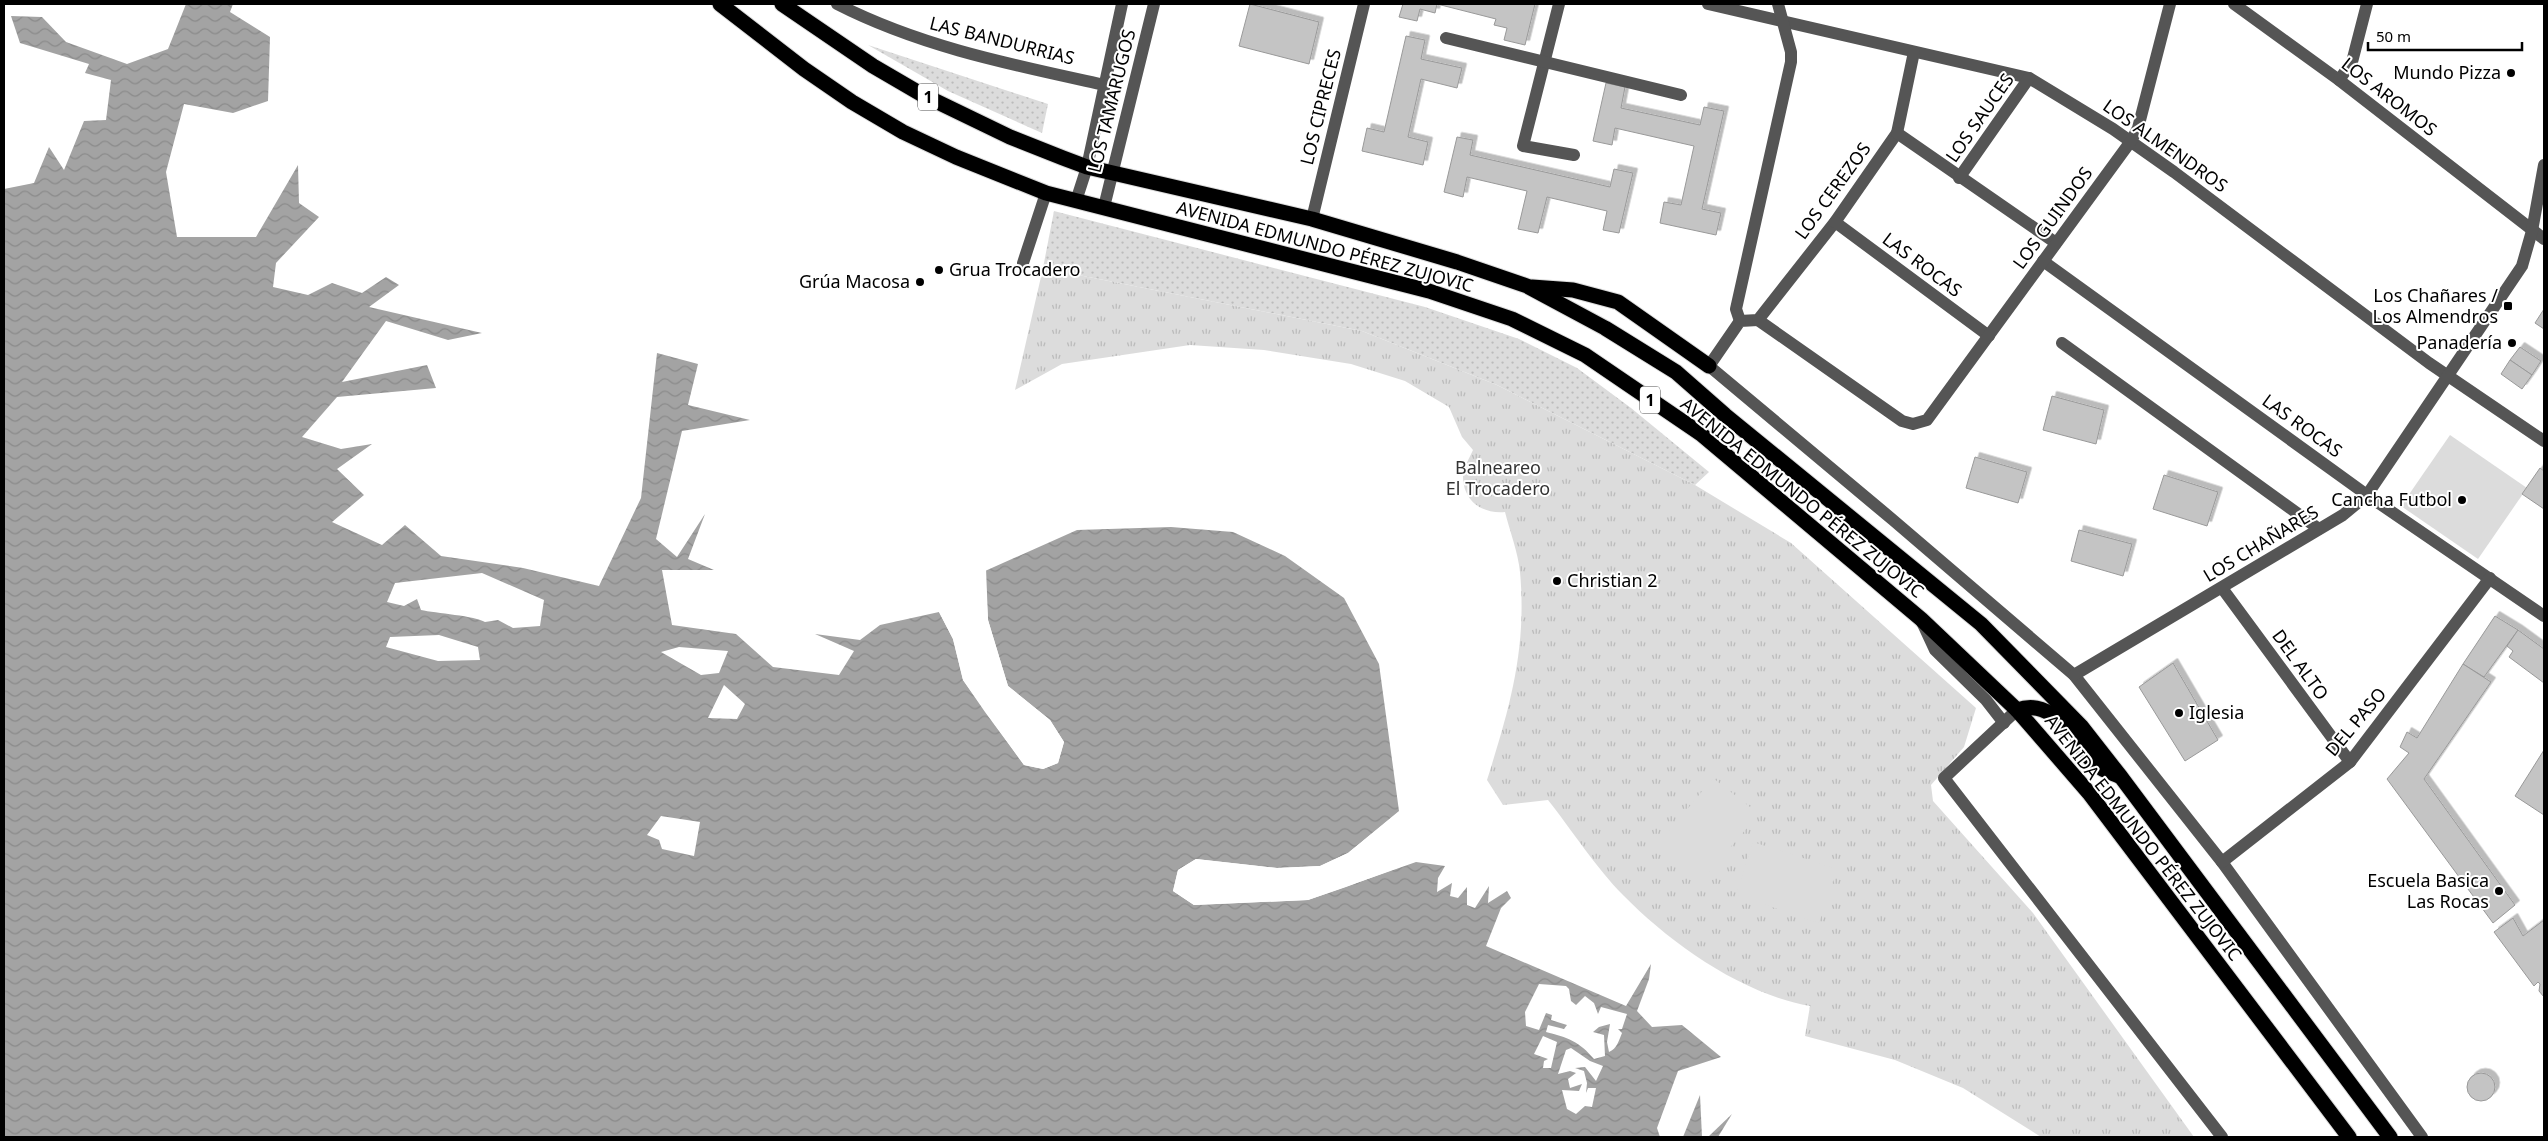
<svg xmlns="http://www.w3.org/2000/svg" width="2548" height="1141" font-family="'Noto Sans',sans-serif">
<defs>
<pattern id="grass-dots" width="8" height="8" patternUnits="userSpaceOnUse" patternTransform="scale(1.25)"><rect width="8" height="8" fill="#dcdcdc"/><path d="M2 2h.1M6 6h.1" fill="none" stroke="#bbb" stroke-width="1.8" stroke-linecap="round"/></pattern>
<pattern id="park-tufts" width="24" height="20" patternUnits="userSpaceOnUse" patternTransform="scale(1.25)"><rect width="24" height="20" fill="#dcdcdc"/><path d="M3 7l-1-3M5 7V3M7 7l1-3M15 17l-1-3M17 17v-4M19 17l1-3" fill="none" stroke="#bbb"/></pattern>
<pattern id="water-waves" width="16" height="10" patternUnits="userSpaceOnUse" patternTransform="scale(1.25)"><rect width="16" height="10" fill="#a3a3a3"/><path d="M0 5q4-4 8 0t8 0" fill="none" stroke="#8b8b8b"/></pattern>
<filter id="shadow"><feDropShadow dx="4.5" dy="-4.5" stdDeviation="0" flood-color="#0004"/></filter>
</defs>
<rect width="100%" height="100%" fill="#fff"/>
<g fill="url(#grass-dots)">
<polygon points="868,45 1048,104 1042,133 948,91"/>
<polygon points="1054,211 1425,307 1519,339 1577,368 1631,408 1709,472 1695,485 1497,385 1362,331 1043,268"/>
</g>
<path fill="url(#park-tufts)" d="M1043,268l319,63 135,54 198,100 96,58 185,165 -12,39 -33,38 2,16 100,112 161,224h-153l-78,-49 -68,-28 -90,-24 5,-30c-68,-12 -139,-62 -187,-111 -26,-26 -52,-66 -75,-95l-45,5 -16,-25c23,-73 40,-131 33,-208 -2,-20 -10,-40 -15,-60 -23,2 -42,-11 -42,-36 0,-8 7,-19 10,-26l-11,-13 -13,-30 -44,-26 -54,-17 -87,-14 -74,-5 -128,19 -47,26z"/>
<g fill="#dcdcdc">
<polygon points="2450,435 2527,488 2478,559 2401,506"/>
<polygon points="1713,778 1759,814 1703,879 1660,842"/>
<polygon points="1753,842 1837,869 1819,923 1736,895"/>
</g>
<g fill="url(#water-waves)" fill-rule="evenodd">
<path d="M186,4h47l-3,8 40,25 -2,64 -35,12 -49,-9 -18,68 11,65h79l42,-72 1,38 20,14 -43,46 -3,24 35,8 24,-12 30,10 24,-16 13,8 -30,22 113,26 -34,7 -62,-19 -44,61 85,-17 9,23 -99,9 -35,40 39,12 31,-5 -35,25 27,26 -32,27 50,23 23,-20 36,31 82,12 76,18 42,-88 16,-145 41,11 -10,41 62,15 -68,11 -26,108 21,18 28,-43 -17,45 26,11h-52l10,55 64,9 37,33 66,8 15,-24 -39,-17 45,6 20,-15 59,-13 14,27 10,41 61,85 19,4 15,-6 6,-21 -14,-22 -42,-34 -20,-66 -3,-49 92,-41 94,-3 62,5 52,24 59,42 35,66 20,147 -51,42 -28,13 -43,2 -81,-9 -18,11 -5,21 21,14 114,-5 108,-38 29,4 -7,12 -1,14 15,-9 -2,13 8,2 9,-11v18l8,3 14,-22 -1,17 19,-12 4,7 -10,10 -15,38 140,60 25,-42 -2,15 -12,32 15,16 30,-2 39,32 -43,14 -21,57 3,9h-1656v-948l30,-6 15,-36 15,23 20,-49 22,-1 5,-40 -26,-7 4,-9 -69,-21 -9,-27 31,1 24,25 61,22 41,-15zM482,573l62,27 -4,26 -27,2 -15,-8 -13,2c-9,-6 -50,-9 -64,-12l-4,-11 -13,7 -17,-4 8,-19zM439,635l39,12 2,13 -42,1 -52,-14 4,-10zM679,647l49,4 -9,22 -18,2 -40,-23zM724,685l21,19 -8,15 -29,-1zM661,816l39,6 -6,34 -32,-7 -3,-9 -12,-5zM1539,984l27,2 3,3 2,12 5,4 9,-9 9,7 4,11 3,-7 26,7 -5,15h-4l4,4c-3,7 -5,16 -13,19l-2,-10 3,-18 -11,3 -6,5 11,3 1,21 -11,3c-14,-17 -27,-22 -48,-27l2,-7 16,4 3,-4 -16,-5 1,-5 -6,-2 -7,17 -13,-4 -1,-14zM1543,1036l14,6 -6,26h-8l1,-7 4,-2 -14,-5zM1571,1048l19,13 13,5 -7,15 -11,-14 -10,1 9,3 3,12 -1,10 2,-5h8l-4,19 -7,-1 -9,8 -9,-5 -5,-19 17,1 3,-7 -12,4 -2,-9 8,-6 -6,-2 -12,3 8,-24z"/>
<polygon points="1700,1095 1702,1137 1683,1137"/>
<polygon points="1732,1114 1718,1137 1708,1137"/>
</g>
<g fill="#fff">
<polygon points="986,568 988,620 1008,686 1050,720 1064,742 1058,763 1043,769 1024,765 985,712 963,680 953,639 939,612 940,609 955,639 966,678 1025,763 1043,766 1056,761 1061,743 1049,722 1005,687 985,621 983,571"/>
<polygon points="1401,810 1350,855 1321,868 1277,871 1196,862 1180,872 1176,890 1194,902 1307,898 1419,860 1346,887 1308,900 1194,905 1173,891 1178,870 1196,859 1277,868 1320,866 1348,853"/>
</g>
<g fill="#c4c4c4" stroke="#999" filter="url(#shadow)">
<polygon points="1250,4 1319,22 1309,64 1239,46"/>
<polygon points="1403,4 1535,4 1525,45 1504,40 1507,28 1494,25 1496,19 1437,4 1435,13 1420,9 1417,21 1399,17"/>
<polygon points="1406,36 1425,40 1421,59 1462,68 1457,88 1421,79 1408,137 1428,142 1423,165 1362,151 1367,128 1384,132"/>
<polygon points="1606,83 1625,87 1621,108 1700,125 1704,107 1724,111 1702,209 1721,213 1716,235 1660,223 1664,202 1681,205 1694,146 1615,128 1612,145 1593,141"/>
<polygon points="1457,137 1473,140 1470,155 1610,187 1614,169 1633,173 1619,233 1603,230 1607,211 1547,197 1538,233 1518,229 1527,191 1467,177 1463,197 1444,192"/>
<polygon points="2544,309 2544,329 2535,323"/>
<polygon points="2520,347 2541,361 2532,375 2510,360"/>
<polygon points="2510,360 2532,375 2522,389 2501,374"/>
<polygon points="2052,396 2104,410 2096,444 2043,430"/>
<polygon points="1975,457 2027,472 2018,503 1966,488"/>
<polygon points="2540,468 2544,471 2544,509 2522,494"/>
<polygon points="2164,475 2218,492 2207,526 2153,509"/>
<polygon points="2079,530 2132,544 2123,576 2071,561"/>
<polygon points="2495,616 2518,630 2484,677 2463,664"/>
<polygon points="2518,630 2544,649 2544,683 2509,657 2513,651 2507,646"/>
<polygon points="2173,663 2218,740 2185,761 2139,687"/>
<polygon points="2463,664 2491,682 2424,779 2515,905 2493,923 2387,779 2409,753 2400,747 2407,732 2417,738"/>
<polygon points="2544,750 2544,815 2515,796"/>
<polygon points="2513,918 2523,936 2544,920 2544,997 2539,991 2540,984 2538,982 2534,986 2494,932"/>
<circle cx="2481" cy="1087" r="14"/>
</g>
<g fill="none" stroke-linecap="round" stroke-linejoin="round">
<defs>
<g id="highway">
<polyline points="720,4 804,69 852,102 903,132 956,157 1046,193 1429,291 1512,319 1585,355 1701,434 1921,619 2017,710 2089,793 2349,1137"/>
<polyline points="782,4 873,66 921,94 1010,137 1063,158 1087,167 1312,219 1457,262 1527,286 1605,328 1676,372 1725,415 1981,624 2081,726 2121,777 2390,1137"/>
<polyline points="1532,287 1573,290 1618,302 1709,366"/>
<path d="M2017,710c41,-14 54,36 81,56 5,5 15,7 21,10"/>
</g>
</defs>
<use href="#highway" stroke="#dbdbdb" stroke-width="17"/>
<g stroke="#555" stroke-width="12">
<path d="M837,4c84,43 176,61 268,81"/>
<polyline points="1559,4 1523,146 1574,155"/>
<polyline points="1708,4 2029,78 2113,129 2174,172 2429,363 2544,441"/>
<polyline points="2234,4 2339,80 2544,239"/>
<polyline points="1446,38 1681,95"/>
<polyline points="1914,52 1897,133 1835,222 1758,320 1740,321 1709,366 1893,520 2074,675 2222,862 2422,1137"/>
<polyline points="2339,80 2352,62 2367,4"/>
<polyline points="1897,133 2056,243"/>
<polyline points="1959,178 2029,78"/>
<polyline points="1076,201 1087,167 1122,4"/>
<polyline points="1104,207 1154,4"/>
<polyline points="1312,219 1364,4"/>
<polyline points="1835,222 1989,336"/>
<polyline points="2043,261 2367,495 2544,616"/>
<polyline points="1023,263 1046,193"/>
<polyline points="1758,320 1902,421 1913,424 1927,420 2131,141 2138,128 2170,4"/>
<polyline points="1740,321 1736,309 1791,62 1791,52 1778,4"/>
<polyline points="2062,343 2319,529"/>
<polyline points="2222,588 2350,762"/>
<polyline points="1922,622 1935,650 1986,700 2004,723"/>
<polyline points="2074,675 2343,515 2367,495 2522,266 2532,231 2544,165"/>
<polyline points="2017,710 1944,778 2222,1137"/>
<polyline points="2222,862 2350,762 2490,578"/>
</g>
<use href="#highway" stroke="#000" stroke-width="15"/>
</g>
<g fill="#000" stroke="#fff" stroke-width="2">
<circle cx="2511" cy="73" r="5"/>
<circle cx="939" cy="270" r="5"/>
<circle cx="920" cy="282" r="5"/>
<rect x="2503" y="301" width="10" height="10" rx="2.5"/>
<circle cx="2512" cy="343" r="5"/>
<circle cx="2462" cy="500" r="5"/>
<circle cx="1557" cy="581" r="5"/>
<circle cx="2179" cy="713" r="5"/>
<circle cx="2499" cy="891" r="5"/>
</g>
<g text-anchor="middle" stroke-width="4" stroke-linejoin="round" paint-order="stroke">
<g fill="#fff" stroke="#4c4c4c" stroke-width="1">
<rect x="918" y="83.5" width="20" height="27" rx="4"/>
<rect x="1640" y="386.5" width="20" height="27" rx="4"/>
</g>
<g font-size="16" font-weight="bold" fill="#000">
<text x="928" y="103">1</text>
<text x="1650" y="406">1</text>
</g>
<g font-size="18" fill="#000" stroke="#fff">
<text transform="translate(1002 41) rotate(14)" y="6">LAS BANDURRIAS</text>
<text transform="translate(2389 97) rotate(38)" y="6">LOS AROMOS</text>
<text transform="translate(1112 101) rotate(-76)" y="6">LOS TAMARUGOS</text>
<text transform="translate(1321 107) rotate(-76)" y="6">LOS CIPRECES</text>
<text transform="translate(1980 118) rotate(-55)" y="6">LOS SAUCES</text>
<text transform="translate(2165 146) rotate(35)" y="6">LOS ALMENDROS</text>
<text transform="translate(1833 191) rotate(-54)" y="6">LOS CEREZOS</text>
<text transform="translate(2053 218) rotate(-54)" y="6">LOS GUINDOS</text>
<text transform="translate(1325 247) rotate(15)" y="6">AVENIDA EDMUNDO PÉREZ ZUJOVIC</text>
<text transform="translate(1922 265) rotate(37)" y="6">LAS ROCAS</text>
<text transform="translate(2302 426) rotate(36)" y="6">LAS ROCAS</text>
<text transform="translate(1802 498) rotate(39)" y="6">AVENIDA EDMUNDO PÉREZ ZUJOVIC</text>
<text transform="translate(2261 544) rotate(-31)" y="6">LOS CHAÑARES</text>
<text transform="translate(2300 665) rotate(54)" y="6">DEL ALTO</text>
<text transform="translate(2356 722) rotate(-50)" y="6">DEL PASO</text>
<text transform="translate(2143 838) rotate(52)" y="6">AVENIDA EDMUNDO PÉREZ ZUJOVIC</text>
</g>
<g font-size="18" fill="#000" stroke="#fff" text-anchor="end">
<text x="2501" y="79">Mundo Pizza</text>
<text x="949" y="276" text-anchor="start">Grua Trocadero</text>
<text x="910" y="288">Grúa Macosa</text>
<text x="2498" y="302">Los Chañares /<tspan x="2498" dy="21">Los Almendros</tspan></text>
<text x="2502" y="349">Panadería</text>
<text x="2452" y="506">Cancha Futbol</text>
<text x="1567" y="587" text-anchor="start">Christian 2</text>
<text x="2189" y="719" text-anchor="start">Iglesia</text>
<text x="2489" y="887">Escuela Basica<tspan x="2489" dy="21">Las Rocas</tspan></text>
</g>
<g font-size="18" fill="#333" stroke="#fff">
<text x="1498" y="474">Balneareo<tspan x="1498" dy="21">El Trocadero</tspan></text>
</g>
</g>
<rect width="2548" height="1141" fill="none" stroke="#000000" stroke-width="10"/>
<path d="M2368 42v8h154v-8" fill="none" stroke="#000000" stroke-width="2.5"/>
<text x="2376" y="42" font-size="15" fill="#000000" stroke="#ffffff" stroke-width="4" paint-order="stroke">50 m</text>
</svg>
